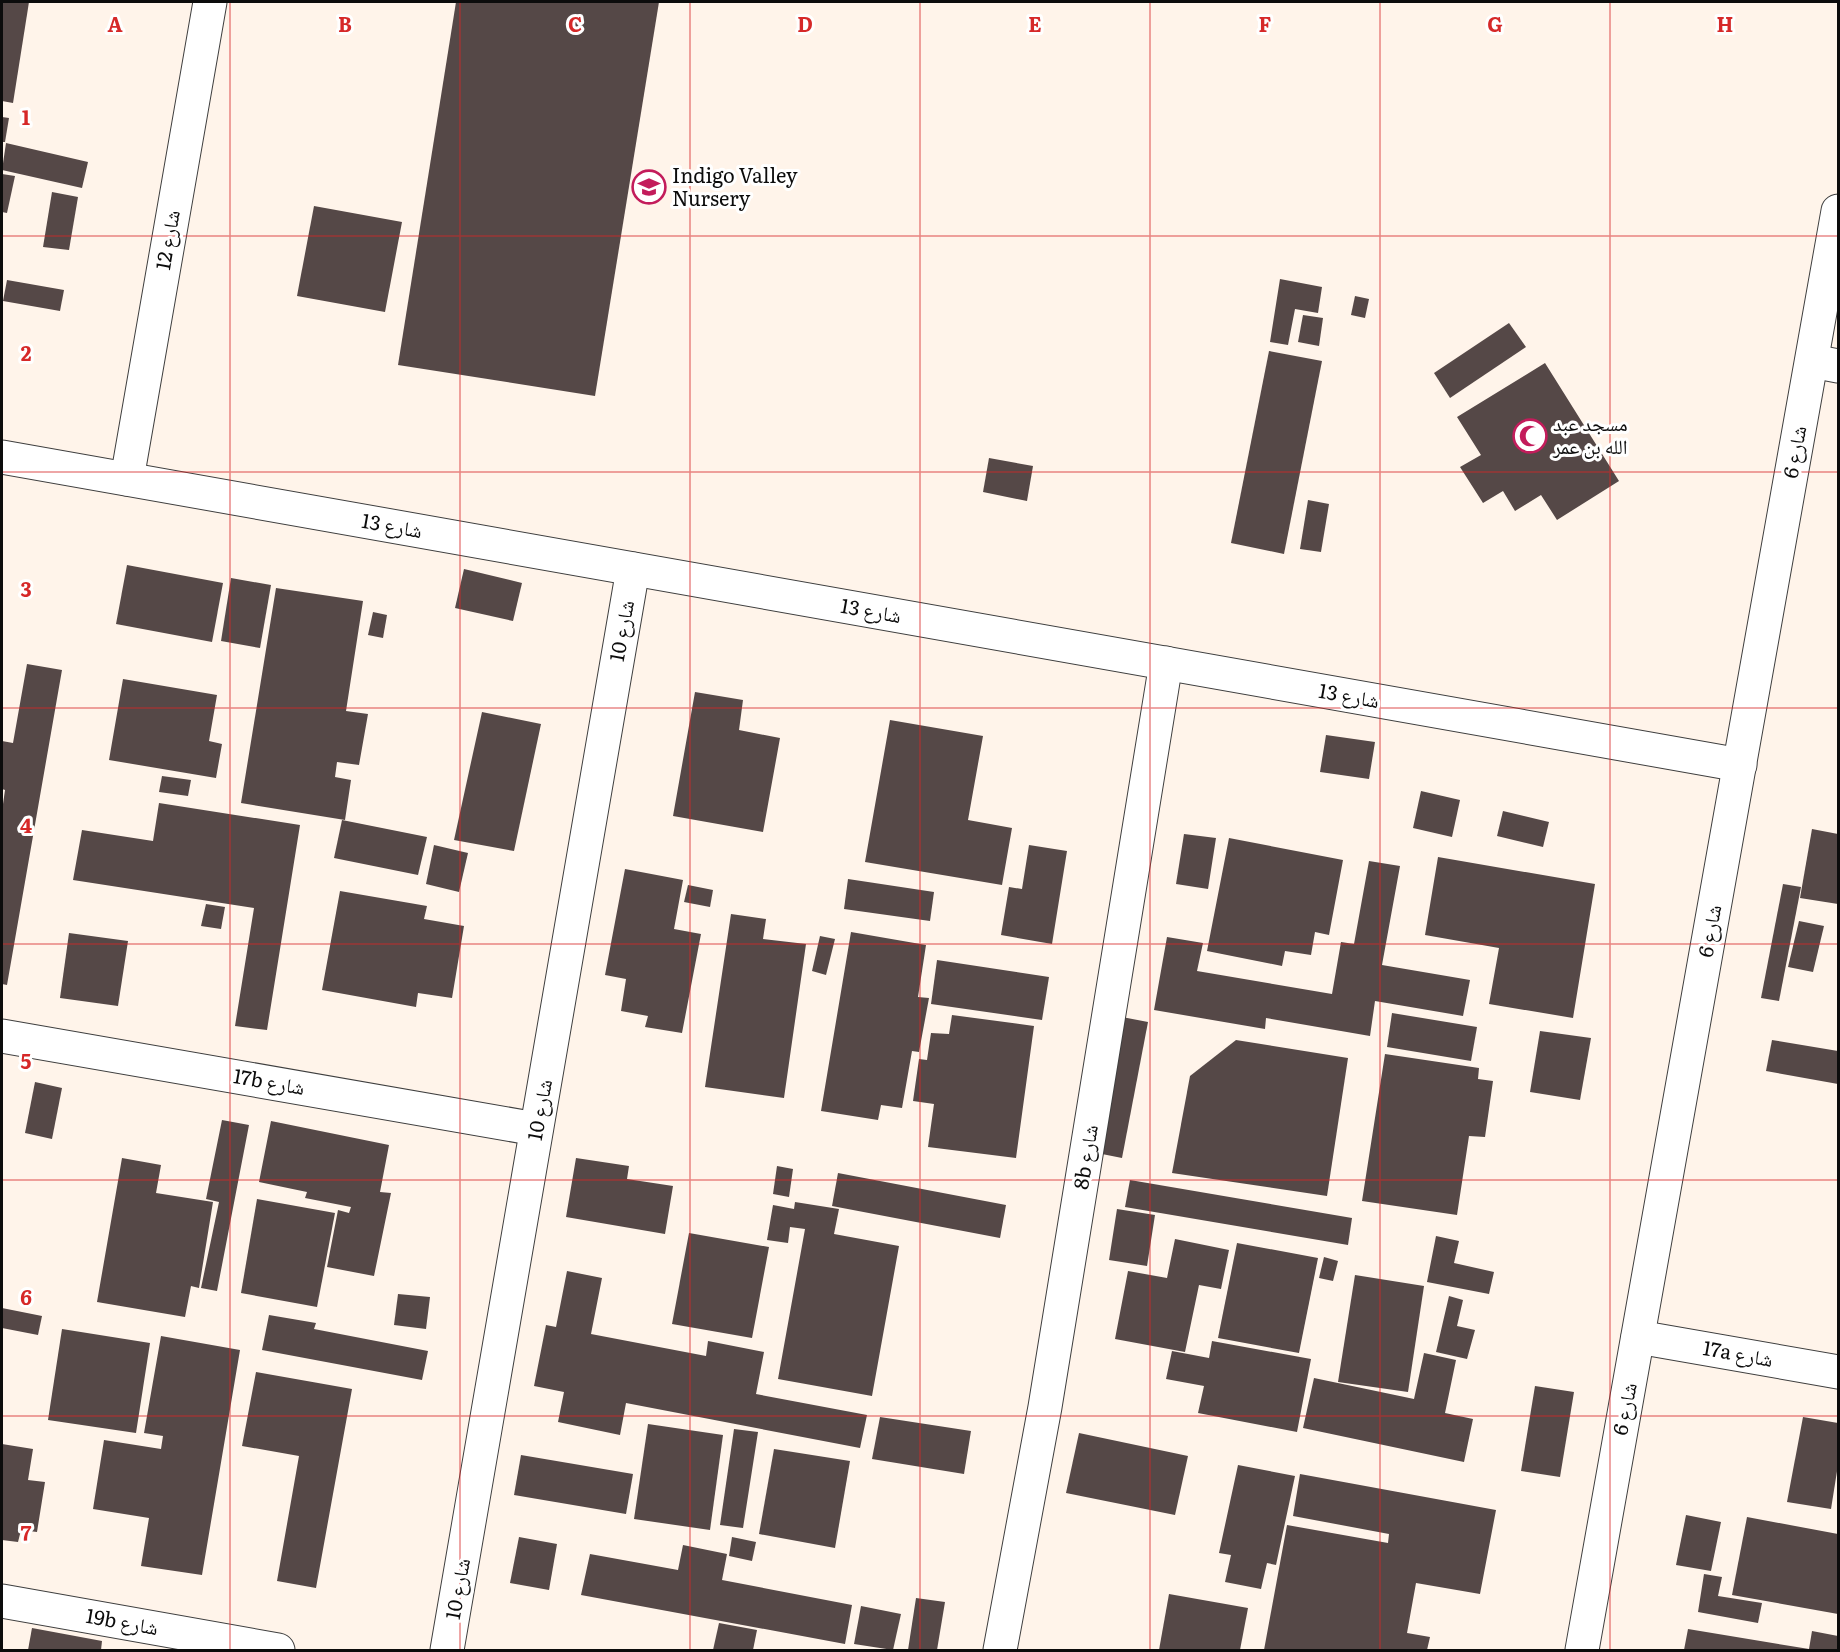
<svg xmlns="http://www.w3.org/2000/svg" width="1840" height="1652" font-family="Literata,'Noto Naskh Arabic',serif">
<rect width="100%" height="100%" fill="#fff4ea"/>
<g fill="#554847">
<polygon points="2,2 29,2 13,103 2,101"/>
<polygon points="456,2 659,2 595,396 398,365"/>
<polygon points="2,117 9,118 5,142 2,142"/>
<polygon points="6,143 88,162 82,188 2,170"/>
<polygon points="2,174 15,176 7,213 2,212"/>
<polygon points="52,192 78,197 69,250 43,247"/>
<polygon points="314,206 402,222 385,312 297,296"/>
<polygon points="1280,279 1322,287 1318,313 1295,309 1288,345 1270,342"/>
<polygon points="7,280 64,290 60,311 3,301"/>
<polygon points="1355,296 1369,299 1365,318 1351,315"/>
<polygon points="1303,315 1323,318 1319,346 1298,342"/>
<polygon points="1509,323 1526,347 1450,398 1434,373"/>
<polygon points="1269,351 1322,361 1284,554 1231,543"/>
<polygon points="1545,363 1619,481 1557,520 1541,495 1515,511 1503,491 1483,503 1460,467 1481,455 1457,417"/>
<polygon points="989,458 1033,466 1027,501 983,492"/>
<polygon points="1308,500 1329,504 1321,552 1300,549"/>
<polygon points="127,565 223,583 212,642 116,624"/>
<polygon points="464,569 522,583 513,621 455,608"/>
<polygon points="231,578 271,585 260,648 221,641"/>
<polygon points="276,588 363,601 346,711 368,714 359,765 337,762 335,777 351,780 345,820 241,803"/>
<polygon points="373,612 387,615 383,638 368,635"/>
<polygon points="27,664 62,670 7,985 2,984 2,811 5,790 2,789 2,741 13,743"/>
<polygon points="123,679 217,695 209,741 222,744 216,778 109,760"/>
<polygon points="695,692 743,700 739,730 780,738 763,832 673,816"/>
<polygon points="482,712 541,724 514,851 454,840"/>
<polygon points="890,720 983,736 968,820 1012,828 1002,885 865,862"/>
<polygon points="1326,735 1375,742 1369,779 1320,772"/>
<polygon points="162,776 191,780 188,796 159,792"/>
<polygon points="1421,791 1460,800 1452,837 1413,828"/>
<polygon points="159,803 300,825 267,1030 235,1026 254,908 73,880 82,830 153,841"/>
<polygon points="1503,811 1549,822 1543,847 1497,836"/>
<polygon points="342,820 427,837 418,875 334,858"/>
<polygon points="1812,829 1838,834 1838,904 1800,898"/>
<polygon points="1184,834 1216,838 1208,889 1176,884"/>
<polygon points="1229,838 1343,860 1329,935 1315,932 1311,955 1285,951 1282,966 1207,951"/>
<polygon points="434,845 468,853 459,892 426,884"/>
<polygon points="1029,845 1067,851 1052,944 1001,935 1009,887 1022,889"/>
<polygon points="1438,857 1595,884 1573,1018 1489,1004 1499,948 1425,935"/>
<polygon points="1369,861 1400,866 1382,965 1470,980 1463,1016 1375,1001 1370,1036 1266,1018 1265,1029 1154,1010 1167,937 1203,943 1197,971 1332,994 1341,942 1354,944"/>
<polygon points="625,869 683,880 674,929 701,934 682,1033 645,1027 648,1016 621,1011 626,979 605,975"/>
<polygon points="848,879 934,892 930,921 844,909"/>
<polygon points="1783,884 1801,887 1779,1001 1761,998"/>
<polygon points="688,885 713,890 710,907 684,902"/>
<polygon points="340,891 427,906 424,919 464,926 452,998 418,993 416,1007 322,990"/>
<polygon points="206,904 225,907 221,929 201,926"/>
<polygon points="731,914 766,919 763,939 806,944 784,1098 705,1087"/>
<polygon points="1799,921 1824,926 1813,972 1788,967"/>
<polygon points="851,932 926,945 918,997 929,998 919,1052 912,1051 902,1108 881,1105 878,1120 821,1111"/>
<polygon points="69,933 128,941 118,1006 60,998"/>
<polygon points="820,936 835,939 826,975 812,971"/>
<polygon points="937,960 1049,977 1042,1020 931,1004"/>
<polygon points="1392,1013 1477,1027 1471,1061 1387,1047"/>
<polygon points="952,1015 1034,1026 1016,1158 928,1147 934,1104 913,1101 919,1059 927,1060 931,1033 949,1034"/>
<polygon points="1122,1017 1148,1022 1122,1158 1097,1153"/>
<polygon points="1540,1031 1591,1038 1580,1100 1530,1092"/>
<polygon points="1236,1040 1348,1058 1327,1196 1172,1173 1190,1076"/>
<polygon points="1772,1040 1838,1051 1838,1084 1766,1071"/>
<polygon points="1385,1054 1479,1068 1478,1079 1493,1081 1485,1137 1469,1136 1457,1215 1362,1201"/>
<polygon points="35,1082 62,1088 52,1139 25,1133"/>
<polygon points="222,1120 249,1125 217,1291 201,1288 219,1202 206,1199"/>
<polygon points="271,1121 389,1145 380,1192 391,1193 374,1276 327,1267 338,1210 349,1213 351,1207 305,1198 307,1192 259,1182"/>
<polygon points="122,1158 161,1165 156,1193 213,1202 199,1288 191,1286 185,1317 97,1302"/>
<polygon points="576,1158 629,1166 627,1179 673,1186 665,1234 566,1217"/>
<polygon points="777,1166 793,1169 789,1197 773,1194"/>
<polygon points="838,1173 1006,1205 1000,1238 832,1206"/>
<polygon points="1130,1180 1352,1218 1348,1245 1125,1207"/>
<polygon points="257,1199 335,1213 317,1307 241,1293"/>
<polygon points="795,1202 839,1209 834,1234 899,1246 872,1396 778,1379 805,1229 790,1227 788,1243 767,1240 773,1205 794,1209"/>
<polygon points="1117,1209 1155,1215 1147,1266 1109,1260"/>
<polygon points="689,1233 769,1247 752,1338 672,1324"/>
<polygon points="1436,1236 1459,1241 1454,1263 1494,1272 1489,1294 1427,1282"/>
<polygon points="1175,1239 1229,1250 1221,1289 1199,1285 1185,1352 1115,1339 1128,1271 1167,1278"/>
<polygon points="1237,1243 1318,1258 1299,1353 1218,1338"/>
<polygon points="1324,1257 1338,1261 1333,1281 1319,1278"/>
<polygon points="567,1271 602,1278 591,1334 706,1356 708,1341 764,1352 756,1394 867,1415 860,1448 626,1403 620,1435 558,1422 564,1392 534,1386 546,1325 556,1327"/>
<polygon points="1355,1275 1424,1286 1408,1392 1338,1382"/>
<polygon points="398,1294 430,1297 426,1329 394,1325"/>
<polygon points="1449,1296 1463,1300 1457,1326 1475,1330 1467,1359 1436,1352"/>
<polygon points="2,1308 42,1316 38,1335 2,1328"/>
<polygon points="269,1315 316,1323 314,1329 428,1351 422,1380 262,1350"/>
<polygon points="62,1329 150,1343 136,1433 48,1420"/>
<polygon points="161,1336 240,1350 202,1575 141,1566 149,1518 93,1509 104,1440 161,1449 163,1436 144,1433"/>
<polygon points="1212,1341 1311,1359 1297,1432 1198,1413 1204,1386 1166,1379 1172,1351 1209,1358"/>
<polygon points="1424,1353 1456,1360 1445,1413 1473,1419 1464,1462 1303,1428 1314,1378 1414,1399"/>
<polygon points="256,1372 352,1389 316,1588 277,1581 299,1456 242,1446"/>
<polygon points="1535,1386 1574,1392 1560,1477 1521,1471"/>
<polygon points="880,1417 971,1431 964,1474 872,1459"/>
<polygon points="1803,1417 1838,1423 1838,1465 1831,1509 1787,1502"/>
<polygon points="648,1424 723,1435 710,1530 634,1519"/>
<polygon points="734,1429 758,1432 743,1528 720,1525"/>
<polygon points="1079,1433 1188,1456 1175,1515 1066,1493"/>
<polygon points="2,1444 33,1449 28,1480 45,1482 37,1532 21,1530 18,1542 2,1540"/>
<polygon points="774,1449 850,1461 835,1548 759,1534"/>
<polygon points="521,1455 633,1474 626,1514 514,1495"/>
<polygon points="1238,1465 1295,1476 1276,1565 1267,1563 1261,1589 1225,1582 1231,1555 1219,1553"/>
<polygon points="1300,1474 1496,1510 1480,1594 1416,1583 1407,1633 1430,1637 1427,1650 1264,1650 1287,1525 1388,1543 1389,1534 1293,1516"/>
<polygon points="1686,1515 1721,1522 1711,1571 1676,1565"/>
<polygon points="1747,1517 1838,1534 1838,1614 1732,1595"/>
<polygon points="519,1537 557,1544 549,1590 510,1583"/>
<polygon points="732,1537 756,1542 752,1561 729,1556"/>
<polygon points="683,1545 727,1554 722,1580 852,1605 845,1644 581,1595 590,1554 678,1570"/>
<polygon points="1704,1574 1722,1577 1718,1596 1762,1603 1758,1623 1698,1612"/>
<polygon points="1169,1594 1248,1608 1240,1650 1159,1650"/>
<polygon points="916,1598 945,1602 937,1650 908,1650"/>
<polygon points="861,1606 901,1614 893,1650 854,1644"/>
<polygon points="719,1623 757,1630 753,1650 713,1650"/>
<polygon points="32,1628 102,1641 101,1650 28,1650"/>
<polygon points="1688,1629 1809,1649 1812,1631 1838,1636 1838,1650 1684,1650"/>
</g>
<g fill="none" stroke-linecap="round" stroke-linejoin="round">
<defs>
<g id="street">
<polyline points="1812,361 1838,366"/>
<polyline points="2,457 1740,765"/>
<polyline points="127,479 210,2"/>
<polyline points="2,1036 536,1129"/>
<polyline points="1638,1337 1838,1372"/>
<polyline points="2,1601 278,1650"/>
<polyline points="447,1650 633,569"/>
<polyline points="1000,1650 1045,1407 1166,663"/>
<polyline points="1582,1650 1838,211"/>
</g>
</defs>
<use href="#street" stroke="#3f3f3f" stroke-width="35"/>
<use href="#street" stroke="#fff" stroke-width="33"/>
</g>
<path fill="none" stroke="#d62828" stroke-width="1.5" stroke-opacity="0.55" d="M230,2v1648M460,2v1648M690,2v1648M920,2v1648M1150,2v1648M1380,2v1648M1610,2v1648M2,236h1836M2,472h1836M2,708h1836M2,944h1836M2,1180h1836M2,1416h1836"/>
<defs>
<symbol id="school-ring" viewBox="-11 -11 22 22"><circle r="9.5" fill="#fff" stroke="#c31c5b" stroke-width="1.5"/><path d="M0-5L7-2L0 1L-7-2ZM-4 1L0 2.5L4 1V4Q0 6-4 4Z" fill="#c31c5b"/></symbol>
<symbol id="mosque-ring" viewBox="-11 -11 22 22"><circle r="9.5" fill="#fff" stroke="#c31c5b" stroke-width="1.5"/><path d="M3.5-4.9A6 6 0 1 0 3.5 4.9A5 5 0 1 1 3.5-4.9Z" fill="#c31c5b"/></symbol>
</defs>
<g fill-rule="evenodd">
<use href="#school-ring" x="630" y="168" width="38" height="38"/>
<use href="#mosque-ring" x="1511" y="417" width="38" height="38"/>
</g>
<g text-anchor="middle" stroke-width="6" stroke-linejoin="round" paint-order="stroke">
<g font-size="20" fill="#0c0c0c" stroke="#fff" text-anchor="start">
<text x="672" y="183">Indigo Valley<tspan x="672" dy="23">Nursery</tspan></text>
<text x="1553" y="431">مسجد عبد<tspan x="1553" dy="23">الله بن عمر</tspan></text>
</g>
<g font-size="20" fill="#0c0c0c" stroke="#fff">
<text transform="translate(168 240) rotate(-80)" y="7">شارع 12</text>
<text transform="translate(1795 452) rotate(-80)" y="7">شارع 6</text>
<text transform="translate(392 526) rotate(10)" y="7">شارع 13</text>
<text transform="translate(871 611) rotate(10)" y="7">شارع 13</text>
<text transform="translate(622 631) rotate(-80)" y="7">شارع 10</text>
<text transform="translate(1349 696) rotate(10)" y="7">شارع 13</text>
<text transform="translate(1710 931) rotate(-80)" y="7">شارع 6</text>
<text transform="translate(269 1082) rotate(10)" y="7">17b شارع</text>
<text transform="translate(540 1110) rotate(-80)" y="7">شارع 10</text>
<text transform="translate(1086 1157) rotate(-81)" y="7">8b شارع</text>
<text transform="translate(1738 1354) rotate(10)" y="7">17a شارع</text>
<text transform="translate(1625 1409) rotate(-79)" y="7">شارع 6</text>
<text transform="translate(458 1589) rotate(-80)" y="7">شارع 10</text>
<text transform="translate(122 1622) rotate(10)" y="7">19b شارع</text>
</g>
</g>
<g font-size="20" text-anchor="middle" font-weight="bold" fill="#d62828" stroke="#fff" stroke-width="6" stroke-linejoin="round" paint-order="stroke">
<text x="115" y="32">A</text>
<text x="345" y="32">B</text>
<text x="575" y="32">C</text>
<text x="805" y="32">D</text>
<text x="1035" y="32">E</text>
<text x="1265" y="32">F</text>
<text x="1495" y="32">G</text>
<text x="1725" y="32">H</text>
<text x="26" y="125">1</text>
<text x="26" y="361">2</text>
<text x="26" y="597">3</text>
<text x="26" y="833">4</text>
<text x="26" y="1069">5</text>
<text x="26" y="1305">6</text>
<text x="26" y="1541">7</text>
</g>
<rect width="1840" height="1652" fill="none" stroke="#0c0c0c" stroke-width="6"/>
</svg>
